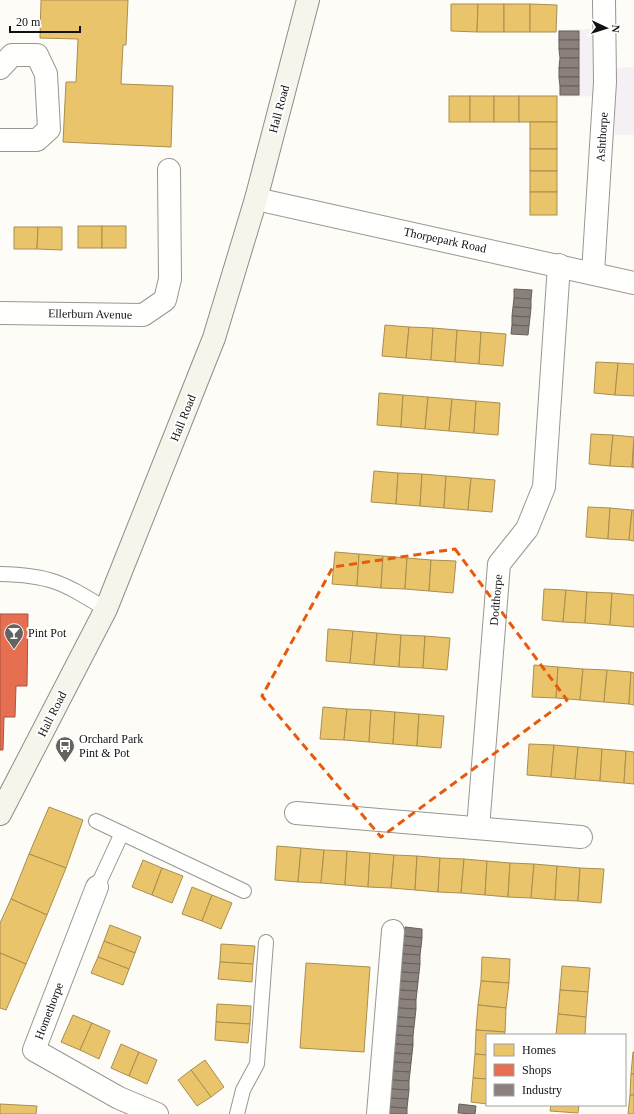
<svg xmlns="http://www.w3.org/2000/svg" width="634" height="1114" font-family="Georgia,serif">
<rect width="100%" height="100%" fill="#fdfcf7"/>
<g fill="#f5f0f3">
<polygon points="596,29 597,96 559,97 558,30"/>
<polygon points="634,67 634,135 615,135 614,68"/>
</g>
<g fill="#e9c46a" stroke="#a88e4f">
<polygon points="41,0 128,0 126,45 123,45 121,84 173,86 171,147 63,142 66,82 76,82 78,39 40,38"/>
<polygon points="451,4 478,4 477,32 451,31"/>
<polygon points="478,4 504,4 504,32 477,32"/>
<rect x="504" y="4" width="26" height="28"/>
<polygon points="530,4 557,5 556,32 530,32"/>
<rect x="449" y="96" width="21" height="26"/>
<rect x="470" y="96" width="24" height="26"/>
<rect x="494" y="96" width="25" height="26"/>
<rect x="519" y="96" width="38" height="26"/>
<rect x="530" y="122" width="27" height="27"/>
<rect x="530" y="149" width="27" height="22"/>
<rect x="530" y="171" width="27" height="21"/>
<rect x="530" y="192" width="27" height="23"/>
<rect x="78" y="226" width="24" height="22"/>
<rect x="102" y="226" width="24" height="22"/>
<polygon points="14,227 38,227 37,249 14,249"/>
<polygon points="38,227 62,227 62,250 37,249"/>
<polygon points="385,325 409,327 406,358 382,356"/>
<polygon points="409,327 433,328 431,360 406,358"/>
<polygon points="433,328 457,330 455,362 431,360"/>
<polygon points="457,330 481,332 479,364 455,362"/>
<polygon points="481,332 506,334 503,366 479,364"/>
<polygon points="596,362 618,363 615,395 594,393"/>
<polygon points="618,363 634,364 634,396 615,395"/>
<polygon points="379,393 403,395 401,427 377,425"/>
<polygon points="403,395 428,397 425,429 401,427"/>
<polygon points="428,397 452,399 449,431 425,429"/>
<polygon points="452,399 476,401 474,433 449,431"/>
<polygon points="476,401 500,403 498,435 474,433"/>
<polygon points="591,434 613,435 610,466 589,464"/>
<polygon points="613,435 634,437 632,467 610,466"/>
<polygon points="634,441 634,468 632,467"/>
<polygon points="374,471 398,473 396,504 371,502"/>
<polygon points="398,473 422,474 420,506 396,504"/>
<polygon points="422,474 446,476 444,508 420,506"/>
<polygon points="446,476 471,478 468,510 444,508"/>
<polygon points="471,478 495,480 492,512 468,510"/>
<polygon points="588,507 610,508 608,539 586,537"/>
<polygon points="610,508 632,510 629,540 608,539"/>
<polygon points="632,510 634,510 634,541 629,540"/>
<polygon points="335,552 359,554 357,586 332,584"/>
<polygon points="359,554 383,556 381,588 357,586"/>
<polygon points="383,556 407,558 405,589 381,588"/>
<polygon points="407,558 431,560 429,591 405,589"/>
<polygon points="431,560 456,561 453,593 429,591"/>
<polygon points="544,589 566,590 563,622 542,620"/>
<polygon points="566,590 587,592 585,623 563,622"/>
<polygon points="587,592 612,593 610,625 585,623"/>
<polygon points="612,593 634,595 634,627 610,625"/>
<polygon points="328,629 353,631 350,663 326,661"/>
<polygon points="353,631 377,633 374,665 350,663"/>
<polygon points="377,633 401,635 399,667 374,665"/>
<polygon points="401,635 425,636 423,668 399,667"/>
<polygon points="425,636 450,638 447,670 423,668"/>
<polygon points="534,665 558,667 556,698 532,697"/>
<polygon points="558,667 583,669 580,700 556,698"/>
<polygon points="583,669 607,670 604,702 580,700"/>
<polygon points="607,670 631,672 629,704 604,702"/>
<polygon points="631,672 634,673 634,705 629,704"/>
<polygon points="323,707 347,709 344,740 320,739"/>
<polygon points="347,709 371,710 369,742 344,740"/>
<polygon points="371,710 395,712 393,744 369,742"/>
<polygon points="395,712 419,714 417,746 393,744"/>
<polygon points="419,714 444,716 441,748 417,746"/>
<polygon points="529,744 554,745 551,777 527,775"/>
<polygon points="554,745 578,747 575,779 551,777"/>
<polygon points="578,747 602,749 600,781 575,779"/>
<polygon points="602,749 626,751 624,783 600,781"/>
<polygon points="626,751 634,752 634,784 624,783"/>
<polygon points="49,807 83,820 66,868 29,854"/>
<polygon points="277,846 301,848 298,882 275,880"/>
<polygon points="301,848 324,850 321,883 298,882"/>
<polygon points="324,850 347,851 345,885 321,883"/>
<polygon points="347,851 370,853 368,887 345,885"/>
<polygon points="370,853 394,855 391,888 368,887"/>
<polygon points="29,854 66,868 47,915 11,899"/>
<polygon points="394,855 417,856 415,890 391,888"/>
<polygon points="417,856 440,858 438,892 415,890"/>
<polygon points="440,858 464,859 461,893 438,892"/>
<polygon points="464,859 487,861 485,895 461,893"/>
<polygon points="143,860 162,868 152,895 132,887"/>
<polygon points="487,861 510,863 508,897 485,895"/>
<polygon points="510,863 534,864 531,898 508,897"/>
<polygon points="534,864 557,866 555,900 531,898"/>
<polygon points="557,866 580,868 578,901 555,900"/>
<polygon points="162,868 183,876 172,903 152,895"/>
<polygon points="580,868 604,869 601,903 578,901"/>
<polygon points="192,887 212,895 202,921 182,914"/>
<polygon points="212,895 232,903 221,929 202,921"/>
<polygon points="11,899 47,915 26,964 0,953 0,923"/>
<polygon points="110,925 141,937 135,953 104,941"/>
<polygon points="104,941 135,953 129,969 98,957"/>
<polygon points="221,944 255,946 253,964 220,962"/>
<polygon points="0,953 26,964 6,1010 0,1008"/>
<polygon points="98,957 129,969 123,985 91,973"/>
<polygon points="482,957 510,959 509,983 481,981"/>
<polygon points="220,962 253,964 252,982 218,979"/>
<polygon points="306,963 370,967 364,1052 300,1048"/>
<polygon points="562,966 590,968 588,992 560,990"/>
<polygon points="481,981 509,983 506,1008 478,1005"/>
<polygon points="560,990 588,992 586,1017 558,1014"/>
<polygon points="217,1004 251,1006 250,1024 216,1022"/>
<polygon points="478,1005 506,1008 505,1032 476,1030"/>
<polygon points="558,1014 586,1017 585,1035 556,1035"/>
<polygon points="73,1015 92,1023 80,1050 61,1042"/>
<polygon points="216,1022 250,1024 248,1043 215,1040"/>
<polygon points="92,1023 110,1031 99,1059 80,1050"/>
<polygon points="476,1030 505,1032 504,1035 487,1035 487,1055 475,1054"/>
<polygon points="121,1044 139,1052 129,1076 111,1068"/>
<polygon points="139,1052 157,1060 147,1084 129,1076"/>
<polygon points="633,1052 634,1052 634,1074 631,1074"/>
<polygon points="475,1054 487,1055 487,1079 473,1078"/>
<polygon points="205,1060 224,1087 211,1097 191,1070"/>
<polygon points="191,1070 211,1097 197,1106 178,1080"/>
<polygon points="631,1074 634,1074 634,1095 630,1095"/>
<polygon points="473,1078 487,1079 487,1104 471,1102"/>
<polygon points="630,1095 634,1095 634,1114 628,1114"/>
<polygon points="0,1104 37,1106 36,1114 0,1114"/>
<polygon points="551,1105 579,1105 578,1113 550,1111"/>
</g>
<polygon fill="#e76f51" stroke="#a7533e" points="0,614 28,614 27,686 16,686 15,717 4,717 3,750 0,750"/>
<g fill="#8a817c" stroke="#665f5c">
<rect x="559" y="31" width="20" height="9"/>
<rect x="559" y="40" width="20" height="9"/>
<polygon points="559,49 579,49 579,58 560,58"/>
<polygon points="560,58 579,58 579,68 559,68"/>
<rect x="559" y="68" width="20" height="9"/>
<polygon points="559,77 579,77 579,86 560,86"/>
<rect x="560" y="86" width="19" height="9"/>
<polygon points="514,289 532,290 531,299 514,298"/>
<polygon points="514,298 531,299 531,308 513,307"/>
<polygon points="513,307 531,308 530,317 512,316"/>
<polygon points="512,316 530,317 529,326 512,325"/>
<polygon points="512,325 529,326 528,335 511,334"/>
<polygon points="405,927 422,929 422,938 404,936"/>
<polygon points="404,936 422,938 421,947 403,945"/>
<polygon points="403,945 421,947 420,955 403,954"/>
<polygon points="403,954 420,955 420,964 402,963"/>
<polygon points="402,963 420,964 419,973 401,972"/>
<polygon points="401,972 419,973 418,982 400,981"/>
<polygon points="400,981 418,982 417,991 399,990"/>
<polygon points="399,990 417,991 416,1000 399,999"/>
<polygon points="399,999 416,1000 416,1009 398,1008"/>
<polygon points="398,1008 416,1009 415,1018 397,1017"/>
<polygon points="397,1017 415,1018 414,1027 396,1026"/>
<polygon points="396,1026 414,1027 413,1036 396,1035"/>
<polygon points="396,1035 413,1036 413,1045 395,1044"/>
<polygon points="395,1044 413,1045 412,1054 394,1053"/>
<polygon points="394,1053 412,1054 411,1063 394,1062"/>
<polygon points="394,1062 411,1063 410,1072 393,1071"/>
<polygon points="393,1071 410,1072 409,1081 392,1080"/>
<polygon points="392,1080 409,1081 409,1090 391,1089"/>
<polygon points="391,1089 409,1090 408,1099 390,1098"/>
<polygon points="390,1098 408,1099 407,1108 390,1107"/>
<polygon points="459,1104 476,1106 475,1114 458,1113"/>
<polygon points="390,1107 407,1108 407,1114 389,1114"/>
</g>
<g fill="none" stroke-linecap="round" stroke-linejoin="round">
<defs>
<g id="lane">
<path d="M0,574c51,1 63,9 106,35"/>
<polyline points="96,821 244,891"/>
<polyline points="97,887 122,833"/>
<polyline points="237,1114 243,1090 257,1064 266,942"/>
</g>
<g id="street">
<polyline points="0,68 12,55 37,55 46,74 49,129 37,140 0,140"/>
<polyline points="256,199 634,283"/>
<polyline points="593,273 605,82 604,0"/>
<polyline points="0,313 143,315 165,300 170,279 169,170"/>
<polyline points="296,813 581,837"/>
<polyline points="478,828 499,564 527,529 544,487 559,265"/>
<polyline points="97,887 34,1050 119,1098 157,1114"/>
<polyline points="378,1114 393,931"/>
</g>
<polyline id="secondary" points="0,814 106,609 214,338 256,199 308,0"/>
</defs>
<use href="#lane" stroke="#979795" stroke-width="16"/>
<use href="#street" stroke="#979795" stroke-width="24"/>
<use href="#secondary" stroke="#8e8d8b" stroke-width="24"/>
<use href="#lane" stroke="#fffffe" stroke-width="14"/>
<use href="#street" stroke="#fffffe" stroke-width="22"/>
<use href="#secondary" stroke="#f6f4eb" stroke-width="22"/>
</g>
<path fill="none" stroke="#e8590c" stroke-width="3" stroke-dasharray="8 5" stroke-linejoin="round" d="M455,549l112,151 -186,137 -119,-141 71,-129z"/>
<defs>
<symbol id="bar-pin" viewBox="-11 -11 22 30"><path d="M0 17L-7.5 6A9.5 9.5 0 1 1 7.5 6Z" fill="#646362" stroke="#fff"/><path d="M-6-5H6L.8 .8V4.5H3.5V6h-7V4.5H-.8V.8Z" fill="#fff"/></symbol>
<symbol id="bus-pin" viewBox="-11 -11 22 30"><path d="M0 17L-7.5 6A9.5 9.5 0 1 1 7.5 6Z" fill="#646362" stroke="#fff"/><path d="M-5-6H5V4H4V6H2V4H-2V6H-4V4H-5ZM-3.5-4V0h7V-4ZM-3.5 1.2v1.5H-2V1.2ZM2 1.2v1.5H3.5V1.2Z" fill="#fff"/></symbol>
</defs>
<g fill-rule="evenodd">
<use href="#bar-pin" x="3" y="622" width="22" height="30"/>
<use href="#bus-pin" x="54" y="735" width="22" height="30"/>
</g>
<g text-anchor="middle" stroke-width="4" stroke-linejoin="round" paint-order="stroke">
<g font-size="12" fill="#111" stroke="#fff">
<text transform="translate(279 109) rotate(-75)" y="4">Hall Road</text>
<text transform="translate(602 137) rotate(-86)" y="4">Ashthorpe</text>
<text transform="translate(445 240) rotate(12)" y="4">Thorpepark Road</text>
<text transform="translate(90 314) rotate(1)" y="4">Ellerburn Avenue</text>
<text transform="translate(183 418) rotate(-68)" y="4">Hall Road</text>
<text transform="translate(496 600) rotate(-85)" y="4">Dodthorpe</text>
<text transform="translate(52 714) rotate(-63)" y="4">Hall Road</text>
<text transform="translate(49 1011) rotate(-69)" y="4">Homethorpe</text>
</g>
<g font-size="12" fill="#111" stroke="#fff" text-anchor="start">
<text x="28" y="637">Pint Pot</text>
<text x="79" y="743">Orchard Park<tspan x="79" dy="14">Pint &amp; Pot</tspan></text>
</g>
</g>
<rect x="486" y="1034" width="140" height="72" fill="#ffffff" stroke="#a0a0a0"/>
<rect x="494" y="1044" width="20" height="12" fill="#e9c46a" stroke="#a0a0a0"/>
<text x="522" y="1054" font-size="12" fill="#111111">Homes</text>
<rect x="494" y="1064" width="20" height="12" fill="#e76f51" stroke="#a0a0a0"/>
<text x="522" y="1074" font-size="12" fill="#111111">Shops</text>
<rect x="494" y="1084" width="20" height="12" fill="#8a817c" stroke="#a0a0a0"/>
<text x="522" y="1094" font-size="12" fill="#111111">Industry</text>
<g transform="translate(606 28) rotate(94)" stroke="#ffffff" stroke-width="3" paint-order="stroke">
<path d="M0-3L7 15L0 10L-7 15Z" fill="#111111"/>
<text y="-6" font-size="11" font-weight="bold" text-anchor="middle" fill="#111111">N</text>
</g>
<path d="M10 26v6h70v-6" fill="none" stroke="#111111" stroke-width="2"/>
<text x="16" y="26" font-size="12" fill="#111111" stroke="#ffffff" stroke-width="3" paint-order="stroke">20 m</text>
</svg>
